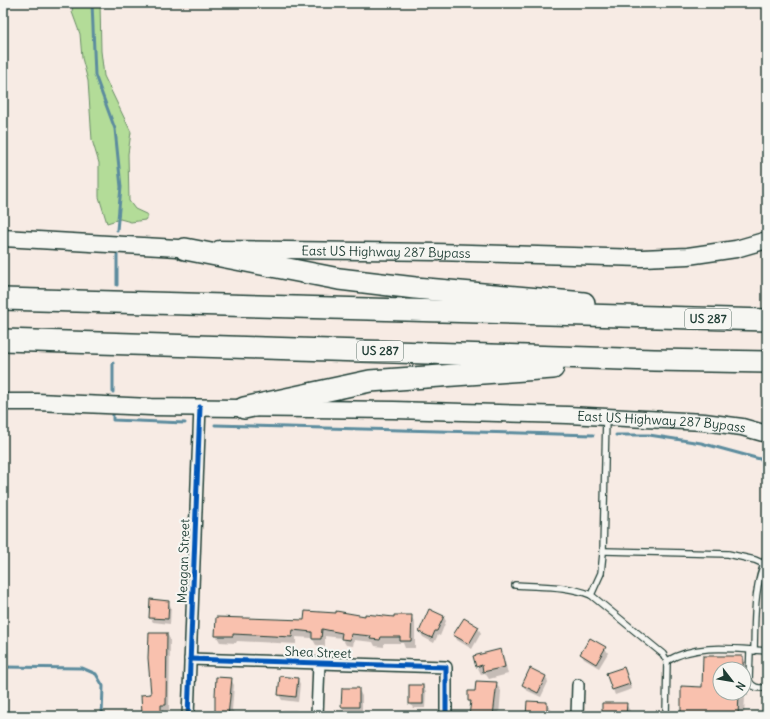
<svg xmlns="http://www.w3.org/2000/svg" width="770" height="719" font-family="Delius,sans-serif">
<rect width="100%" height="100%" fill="#f7ebe4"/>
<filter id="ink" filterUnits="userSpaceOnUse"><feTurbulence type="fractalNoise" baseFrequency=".025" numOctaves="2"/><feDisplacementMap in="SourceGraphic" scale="8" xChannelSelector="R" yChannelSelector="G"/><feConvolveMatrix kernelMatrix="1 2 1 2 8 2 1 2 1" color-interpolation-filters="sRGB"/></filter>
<g filter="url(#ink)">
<polygon fill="#b3dc98" stroke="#698c66" points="73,3 100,3 101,51 104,76 131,132 128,154 129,201 135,209 148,215 145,220 131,222 120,219 107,223 99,197 99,163 92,140 88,81 82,58 80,34 72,12"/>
<g fill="#0003" fill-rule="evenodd">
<polygon points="168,602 171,607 170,624 153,622 150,617"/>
<polygon points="411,616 415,623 415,648 405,648 403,643 384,643 384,647 375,646 373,642 354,640 353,646 346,645 342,638 325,636 325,646 316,645 312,638 296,637 296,644 237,641 236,643 220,642 216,635 305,621 365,617 395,618"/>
<polygon points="443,616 446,621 440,636 438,635 434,643 423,637 420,632"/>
<polygon points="478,628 481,633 472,649 457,640 455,635"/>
<polygon points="167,634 170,639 169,710 163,710 164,716 143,716 142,696 152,695"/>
<polygon points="605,648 608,653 599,668 584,659 581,654"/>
<polygon points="500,650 504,658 508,674 489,679 485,673 481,674 477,666"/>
<path d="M704,657h39l6,11 -1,28h-3l-1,20h-62l21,-28zM720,669h24v24h-24z"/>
<polygon points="624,668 632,689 615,695 607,674"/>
<polygon points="530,670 546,677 548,682 541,697 526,690 523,685"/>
<polygon points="231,679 234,685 232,710 237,716 216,716"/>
<polygon points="298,679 300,684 298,702 282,700 279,695"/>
<polygon points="496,683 501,691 499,716 470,716 471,706 469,701 476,692"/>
<polygon points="423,686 426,691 425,708 413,708 410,703"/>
<polygon points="358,689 362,696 362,716 344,716 345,711 342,707"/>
<polygon points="547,703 555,716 527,716"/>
<polygon points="626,704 630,711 630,716 603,716"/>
<polygon points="283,710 296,710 299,716 283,716"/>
</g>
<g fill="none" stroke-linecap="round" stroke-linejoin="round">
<g stroke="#5c8c9e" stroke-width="3">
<polyline points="92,3 95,75 115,129 121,187 117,230"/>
<polyline points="117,285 117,255"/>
<polyline points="113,392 113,363"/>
<polyline points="113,414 113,420 185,423"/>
<polyline points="215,425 593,435"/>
<polyline points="616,435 649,435 701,443 767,461"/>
<polyline points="3,667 82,668 96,674 103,686 102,716"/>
</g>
</g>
<g fill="#f9c1ae" stroke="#1f3d34">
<polygon points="150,599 169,601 168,619 149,618"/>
<polygon points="429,609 444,616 437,631 435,631 432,638 419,632"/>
<polygon points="305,611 336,613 336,611 365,616 365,614 394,617 394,615 412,615 411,641 400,641 400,637 381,637 380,640 370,639 371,636 351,634 350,640 341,639 342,633 322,629 321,639 312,639 312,632 293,630 292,637 233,634 233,636 215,636 216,617 304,620"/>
<polygon points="464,618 479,627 469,644 453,635"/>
<polygon points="149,633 167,633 166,705 161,705 161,712 142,713 141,695 151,694 148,658"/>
<polygon points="590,638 606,647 596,664 580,654"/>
<polygon points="501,649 505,667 483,672 482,665 476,667 473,656"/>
<polygon points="703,656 743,656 743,669 720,669 720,693 739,693 738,716 681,716 681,686 702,687"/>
<polygon points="624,667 630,684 612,690 606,673"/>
<polygon points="530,668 546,676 538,693 522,685"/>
<polygon points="280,676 298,678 296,697 278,695"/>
<polygon points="216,677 232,678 228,716 215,716 215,696"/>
<polygon points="476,681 497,682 493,716 469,716 471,701 468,701 468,691 475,691"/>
<rect x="409" y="685" width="14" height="19"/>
<polygon points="342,688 359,688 359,707 341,707"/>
<polygon points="527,701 547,702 547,716 526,716"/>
<polygon points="602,703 627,703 626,716 602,716"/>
</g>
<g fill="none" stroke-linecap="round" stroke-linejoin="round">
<defs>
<g id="lane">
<polyline points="606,417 603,553 601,573 591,595 663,654 667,661 666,716"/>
<polyline points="604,551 728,554 755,560 764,564"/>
<path d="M515,585c25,2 52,0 76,10"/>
<path d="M750,650l-1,31c5,8 10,7 18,7"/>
<path d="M754,651c1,-31 -1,-65 13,-94"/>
<path d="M667,661c30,-18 66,-12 100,-10"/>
</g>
<g id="street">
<polyline points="190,659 446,667 446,716"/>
<polyline points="188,716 200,407"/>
<polyline points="317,716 319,663"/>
<polyline points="577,716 578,685"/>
</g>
<g id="secondary">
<polyline points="3,238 195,249"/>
<path id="s1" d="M219,249l216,3 207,6 46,-2 48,-7 31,-9"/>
<path id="s2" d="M3,402h34l114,5 243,3 174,5 136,7 38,5 25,7"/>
</g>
<g id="highway">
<polyline points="185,249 339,279 415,288 584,303"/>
<polyline points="3,299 767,320"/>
<polyline points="3,340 654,360 767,362"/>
<polyline points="244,408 370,381 553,368"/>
</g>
</defs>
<use href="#lane" stroke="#1f3d34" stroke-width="8"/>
<use href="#street" stroke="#1f3d34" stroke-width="14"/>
<use href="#secondary" stroke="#1f3d34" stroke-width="19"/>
<use href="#highway" stroke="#1f3d34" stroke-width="24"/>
<use href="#lane" stroke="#f6f6f2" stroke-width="5.5"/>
<use href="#street" stroke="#f6f6f2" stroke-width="11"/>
<use href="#secondary" stroke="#f6f6f2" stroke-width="16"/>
<use href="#highway" stroke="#f6f6f2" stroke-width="21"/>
<defs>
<g id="cycleway">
<polyline points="190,659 446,667 446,716"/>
<polyline points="188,716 200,407"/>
</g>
</defs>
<use href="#cycleway" stroke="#f6f6f2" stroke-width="8"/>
<use href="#cycleway" stroke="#0057b8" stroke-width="5"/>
</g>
</g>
<g text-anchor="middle" stroke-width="4" stroke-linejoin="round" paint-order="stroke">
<g fill="#f6f6f2" stroke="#60746d" stroke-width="1">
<rect x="685" y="309" width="46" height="20" rx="3"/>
<rect x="357" y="341" width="46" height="20" rx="3"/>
</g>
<g font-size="12" font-weight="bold" fill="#1f3d34">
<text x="708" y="323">US 287</text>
<text x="380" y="355">US 287</text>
</g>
<g font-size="13" fill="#1f3d34" stroke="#f6f6f2">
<text dy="5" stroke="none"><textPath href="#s1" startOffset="167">East US Highway 287 Bypass</textPath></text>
<text dy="5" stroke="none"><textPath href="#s2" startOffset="659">East US Highway 287 Bypass</textPath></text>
<text transform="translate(183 561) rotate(-88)" y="5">Meagan Street</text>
<text transform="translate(318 652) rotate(2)" y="5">Shea Street</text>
</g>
</g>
<rect width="770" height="719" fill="none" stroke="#f6f6f2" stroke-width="16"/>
<rect x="8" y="8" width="754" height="703" fill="none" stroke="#1f3d34" stroke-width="1.5" filter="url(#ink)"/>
<g transform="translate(732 681) rotate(121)"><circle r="19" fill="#f6f6f2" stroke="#a0aca6"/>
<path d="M0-3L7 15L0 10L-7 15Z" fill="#1f3d34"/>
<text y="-6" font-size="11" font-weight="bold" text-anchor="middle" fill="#1f3d34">N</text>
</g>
</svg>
